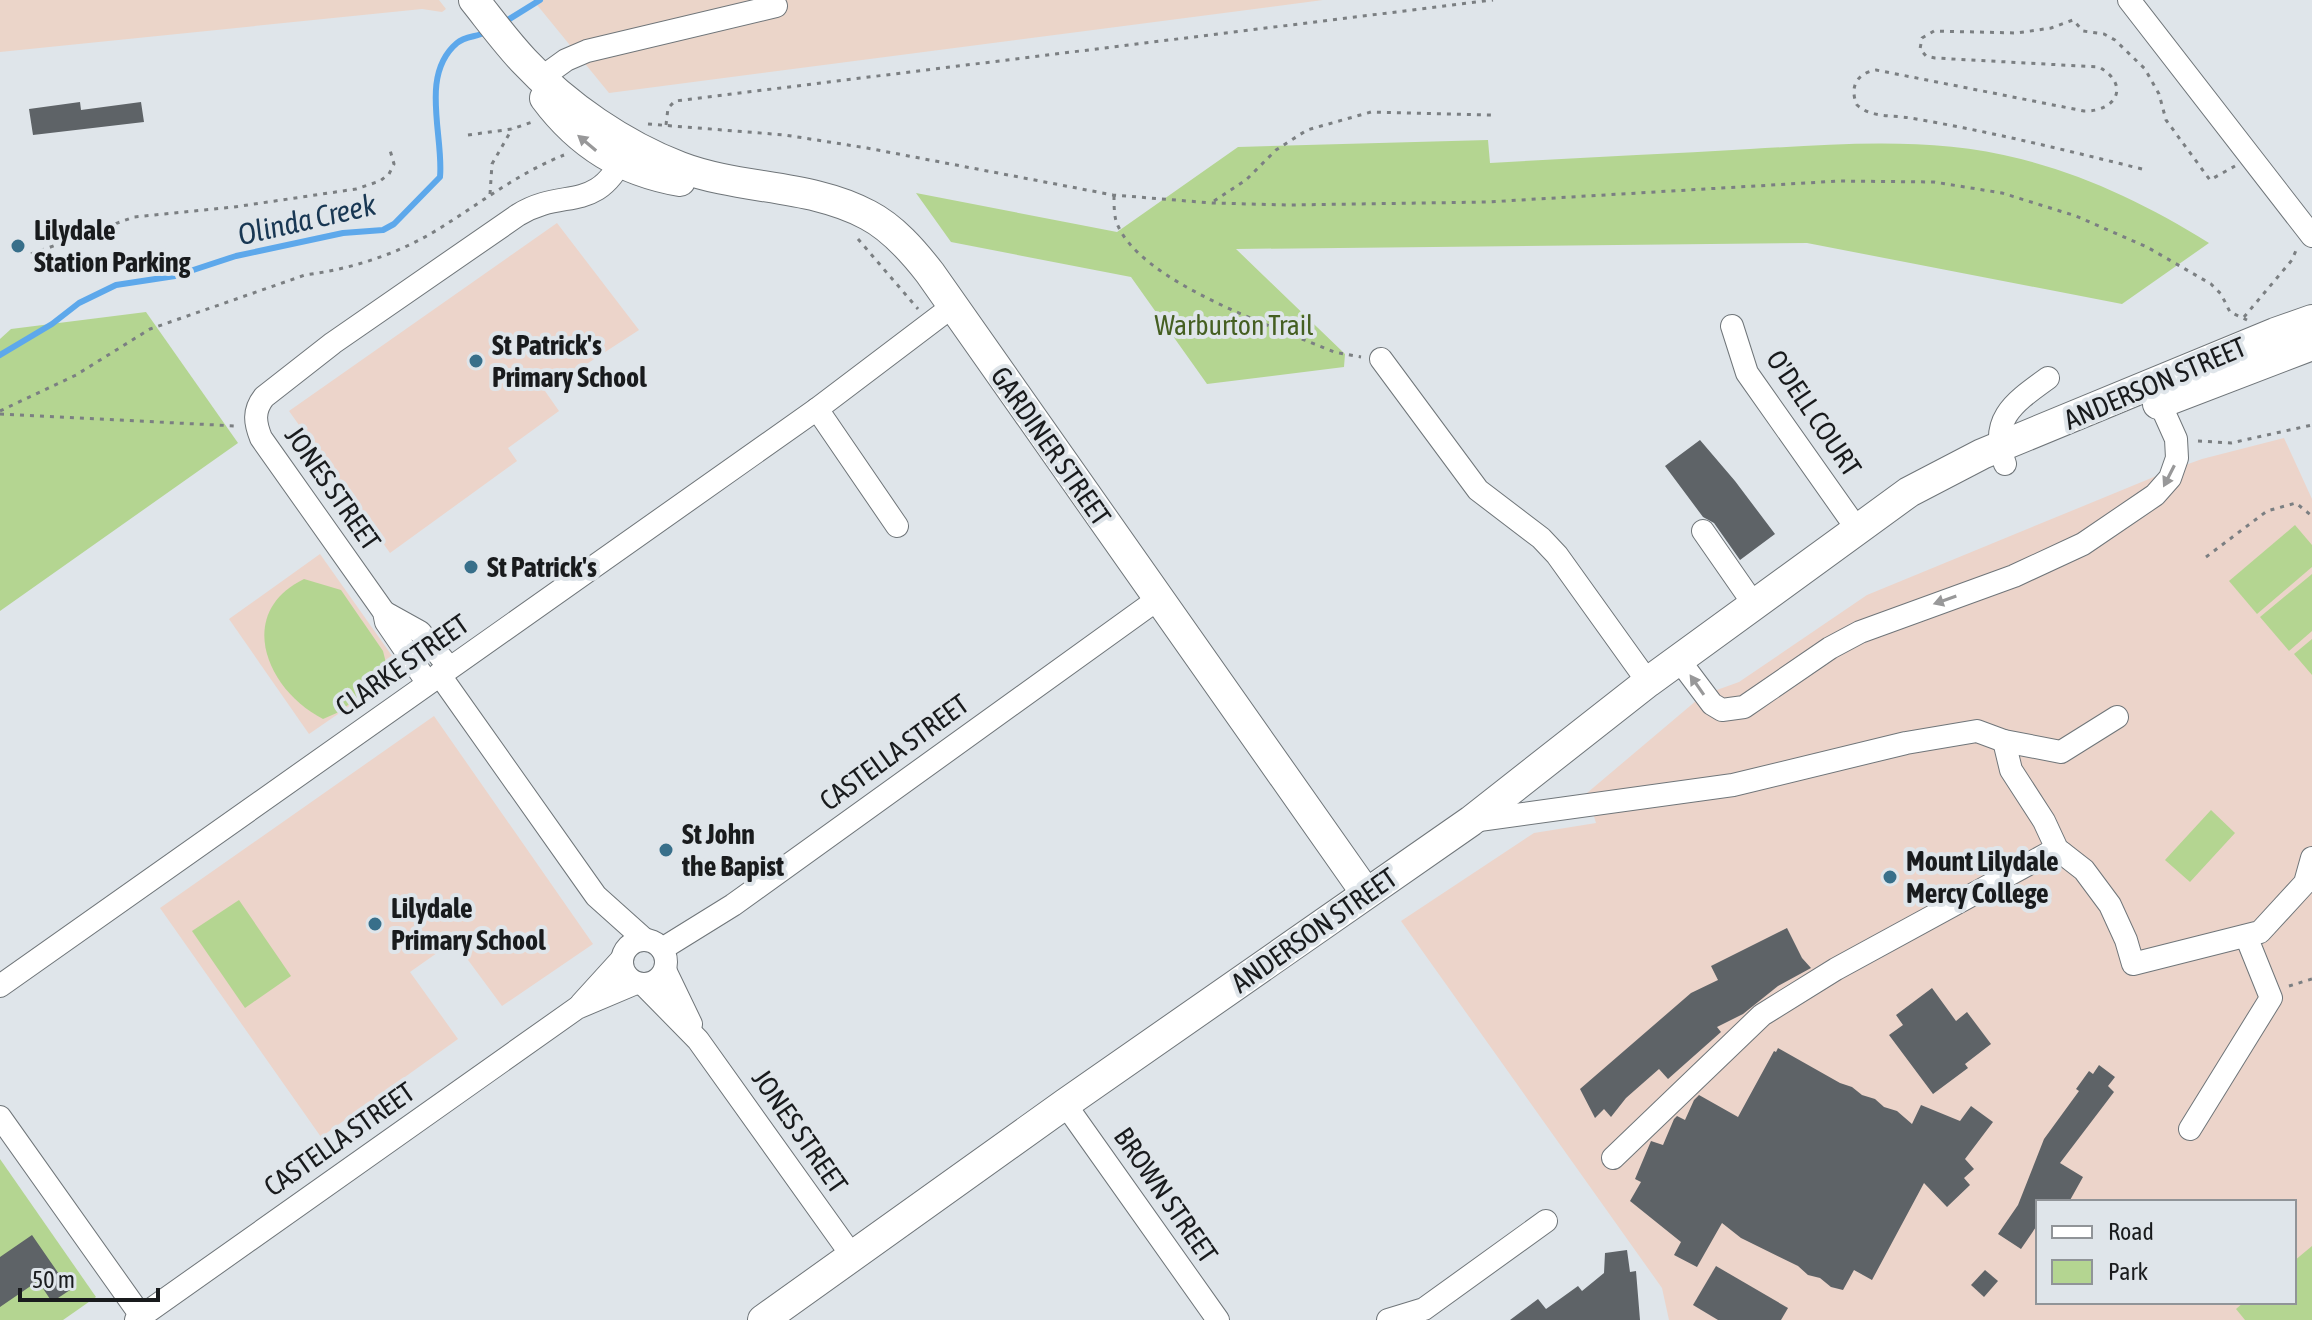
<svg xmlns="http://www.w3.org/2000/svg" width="2312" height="1320" font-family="'Asap Condensed',sans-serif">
<rect width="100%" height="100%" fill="#dfe5ea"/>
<g fill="#ebd5c9">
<polygon points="0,0 439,0 446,9 442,12 422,9 0,52"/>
<polygon points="533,0 1323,0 609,93"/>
</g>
<g fill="#ecd4ca" fill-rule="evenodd">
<polygon points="557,223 639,330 545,391 559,411 508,448 517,461 390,553 289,411"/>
<path d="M2284,438l28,61v821h-643l-7,-32 -261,-367 133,-88 62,-10 -9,-30 116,-98 36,-13 128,-87 299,-123 36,-13zM2038,1202h256v100h-256z"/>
<polygon points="320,554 402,670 309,734 229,619"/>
<polygon points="434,716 593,944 502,1006 454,941 410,972 458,1039 321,1137 160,908"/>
</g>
<g fill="#b4d591">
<path d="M1488,140l2,23c86,-5 173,-9 260,-14 91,-5 182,-13 271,10 67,17 129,47 188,84l-87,61 -315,-61 -571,6 109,105 -1,13 -137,17 -76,-107 -180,-35 -35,-49 201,39 121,-85z"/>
<polygon points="146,312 238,443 0,611 0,339 11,329"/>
<polygon points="2295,525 2312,545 2312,567 2257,614 2229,581"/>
<polygon points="2312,574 2312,631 2289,651 2260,617"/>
<path d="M304,579l37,11 42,61 3,12 -2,14 -45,35 -16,7c-56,-28 -89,-106 -19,-140z"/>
<polygon points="2312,639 2312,675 2294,654"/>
<polygon points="2211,810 2235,833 2190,882 2165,860"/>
<polygon points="239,900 291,976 245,1008 192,931"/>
<polygon points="0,1159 96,1297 63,1320 0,1320"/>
<polygon points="2312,1246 2312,1320 2245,1320 2236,1309 2244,1302 2294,1302 2294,1261"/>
</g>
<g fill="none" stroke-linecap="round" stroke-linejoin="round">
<g stroke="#5da8eb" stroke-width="6">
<polyline points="503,23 540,0"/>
<path d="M0,355l52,-31 27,-21 37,-18 59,-9 61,-20 107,-23 40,-3 11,-6 46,-47c4,-41 -21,-102 17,-134 8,-7 20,-6 29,-11"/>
</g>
</g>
<g fill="#5e6367">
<polygon points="80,102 81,110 141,102 144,122 33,135 29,109"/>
<polygon points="1700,440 1735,481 1775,534 1740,560 1714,523 1703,517 1665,466"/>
<polygon points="1787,928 1802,958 1811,968 1778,986 1743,1014 1717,1027 1721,1032 1668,1079 1659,1069 1626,1098 1611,1117 1604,1109 1595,1118 1580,1089 1691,993 1718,980 1711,966"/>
<polygon points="1932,988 1956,1021 1967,1012 1991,1044 1965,1064 1968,1068 1933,1094 1889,1035 1903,1025 1896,1015"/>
<polygon points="1778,1048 1840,1083 1852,1087 1862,1095 1875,1099 1884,1107 1897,1111 1912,1124 1921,1105 1960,1121 1971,1106 1993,1122 1965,1159 1974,1169 1964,1178 1970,1185 1947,1207 1924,1183 1872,1280 1854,1270 1843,1290 1831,1287 1820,1278 1808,1275 1798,1266 1741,1238 1722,1223 1697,1267 1674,1255 1681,1242 1630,1201 1641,1182 1635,1179 1651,1141 1663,1145 1674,1119 1677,1116 1685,1120 1694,1100 1699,1095 1738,1117 1774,1051 1776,1052"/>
<polygon points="2099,1065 2115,1077 2108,1086 2114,1092 2060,1163 2083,1177 2069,1202 2038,1202 2038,1224 2021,1249 1998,1234 2018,1205 2044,1139 2079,1091 2076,1089 2089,1071 2093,1074"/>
<polygon points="32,1235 70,1290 52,1302 38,1281 0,1307 0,1257"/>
<polygon points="1627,1250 1630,1272 1636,1271 1640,1320 1510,1320 1538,1299 1546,1309 1578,1286 1582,1291 1604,1273 1605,1253"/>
<polygon points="1716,1266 1788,1308 1781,1320 1718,1320 1693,1305"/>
<polygon points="1985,1270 1998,1281 1984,1297 1971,1285"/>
</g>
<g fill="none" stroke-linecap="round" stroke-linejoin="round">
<defs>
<g id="minor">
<polyline points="2129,0 2312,236"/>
<polyline points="541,78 566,60 587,51 776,6"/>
<polyline points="1732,326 1747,373 1857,529"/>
<polyline points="1381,359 1478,490 1541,538 1557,555 1648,682"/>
<polyline points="817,409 897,526"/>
<path d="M2005,464c-17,-45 10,-62 43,-86"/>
<polyline points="1703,531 1753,603"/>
<polyline points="384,612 420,632 449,667"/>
<polyline points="1679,660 1712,704 1722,710 1744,707 1830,648 1860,632 2014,576 2083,544 2155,495 2170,478 2177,458 2176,439 2154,390"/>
<polyline points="439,674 596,896 644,939"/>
<path d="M427,682l-41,-60 -2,-10 -123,-174c-6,-15 -8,-27 3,-41l69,-54 185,-128c47,-29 78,1 108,-63"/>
<polyline points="2004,741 2011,770 2044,821 2057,849 2084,870 2110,905 2126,940 2133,964 2260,932 2305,883 2312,858"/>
<polyline points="1472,821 1733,785 1906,743 1977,731 2004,741 2061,752 2117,717"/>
<circle cx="644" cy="962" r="22"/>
<polyline points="662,949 733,905 1158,599"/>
<polyline points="665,970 691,1024"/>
<polyline points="643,984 698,1040 853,1257"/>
<polyline points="0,986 817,409 953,306"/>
<polyline points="581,1004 621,960"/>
<polyline points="1065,1104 1218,1320"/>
<polyline points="0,1117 144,1320"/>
<polyline points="2190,1129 2271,998 2246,936"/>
<polyline points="1613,1158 1762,1015 1836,969 2047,854 2062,853"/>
<polyline points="136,1320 577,1008 636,983"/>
<polyline points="1388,1320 1424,1309 1546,1221"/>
</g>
<g id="major">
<path d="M474,0c16,20 32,42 50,61 42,45 99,84 156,106 60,23 131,17 188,48 25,13 45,36 62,58l436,620"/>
<path d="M545,98c35,47 78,73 135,83"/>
<polyline points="2158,404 2312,345"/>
<polyline points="763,1320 1065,1104 1471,821 1648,682 1909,492 1982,454 2275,333 2312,320"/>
</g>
</defs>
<use href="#minor" stroke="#6f7579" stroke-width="24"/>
<use href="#major" stroke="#6f7579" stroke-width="32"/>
<g stroke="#7b7f82" stroke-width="3" stroke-dasharray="4 6" stroke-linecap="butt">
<polyline points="648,124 785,135 867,148 1113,195 1212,203 1289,205 1487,202 1839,181 1934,182 2002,193 2076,216 2147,247 2211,284 2221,294 2230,312 2247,320"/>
<polyline points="666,125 668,108 675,101 1493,0"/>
<polyline points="468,135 512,129 535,121"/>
<path d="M2142,169c-77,-19 -154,-38 -232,-51 -17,-3 -39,0 -53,-13 -8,-18 0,-32 19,-35l208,41c32,1 47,-26 15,-44l-164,-9 -9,-2 -6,-7 2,-11 12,-7 83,2 34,-5 22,-8 10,11 21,3 11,6 30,29 14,25 7,26 44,60 25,-14"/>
<polyline points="490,194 492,164 512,129"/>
<path d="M1114,196c0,8 0,17 2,25 21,61 162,107 218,131l27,5"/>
<polyline points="1214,201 1246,180 1276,150 1307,130 1371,112 1491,115"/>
<polyline points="858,239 918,309"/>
<polyline points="31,254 134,217 234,207 356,189 380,181 389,174 394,164 390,150"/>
<polyline points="2244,317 2292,260 2297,248"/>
<path d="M0,411l76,-36 74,-46 155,-54c45,-6 87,-19 127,-42 45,-27 82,-58 132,-78"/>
<polyline points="0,414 236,426"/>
<polyline points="2198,441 2231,443 2312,425"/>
<polyline points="2206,557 2267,511 2296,503 2312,516"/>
<polyline points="2289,986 2312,979"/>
</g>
<use href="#minor" stroke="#fff" stroke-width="22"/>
<use href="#major" stroke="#fff" stroke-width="30"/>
</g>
<defs><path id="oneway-solid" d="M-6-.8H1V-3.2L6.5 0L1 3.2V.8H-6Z" transform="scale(2)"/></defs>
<g fill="#989899">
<use href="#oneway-solid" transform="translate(587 143) rotate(-140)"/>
<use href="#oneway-solid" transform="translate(2169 476) rotate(117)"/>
<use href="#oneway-solid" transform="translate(1945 600) rotate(161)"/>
<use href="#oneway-solid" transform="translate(1697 685) rotate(-125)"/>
</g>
<g fill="#386f8a" stroke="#dfe5ea" stroke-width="3">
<circle cx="18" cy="246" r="8"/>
<circle cx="476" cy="361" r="8"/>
<circle cx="471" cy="567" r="8"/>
<circle cx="666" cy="850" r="8"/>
<circle cx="1890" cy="877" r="8"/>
<circle cx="375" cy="924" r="8"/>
</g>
<g text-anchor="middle" stroke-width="8" stroke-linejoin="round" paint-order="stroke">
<g font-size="28" font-weight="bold" fill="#191b1d" stroke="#dfe5ea" text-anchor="start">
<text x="34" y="240">Lilydale<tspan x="34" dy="32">Station Parking</tspan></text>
<text x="492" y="355">St Patrick's<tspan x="492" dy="32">Primary School</tspan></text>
<text x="487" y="577">St Patrick's</text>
<text x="682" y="844">St John<tspan x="682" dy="32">the Bapist</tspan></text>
<text x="1906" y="871">Mount Lilydale<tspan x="1906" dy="32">Mercy College</tspan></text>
<text x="391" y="918">Lilydale<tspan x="391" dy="32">Primary School</tspan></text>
</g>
<g font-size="28" fill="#455f22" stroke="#dfe5ea">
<text x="1234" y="335">Warburton Trail</text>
</g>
<g font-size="28" fill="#191b1d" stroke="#dfe5ea">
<text transform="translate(2155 383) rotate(-23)" y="10">ANDERSON STREET</text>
<text transform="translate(1814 413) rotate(56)" y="10">O'DELL COURT</text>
<text transform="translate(1051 446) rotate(55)" y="10">GARDINER STREET</text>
<text transform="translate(333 488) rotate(55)" y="10">JONES STREET</text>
<text transform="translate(402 665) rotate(-35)" y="10">CLARKE STREET</text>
<text transform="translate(894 752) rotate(-36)" y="10">CASTELLA STREET</text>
<text transform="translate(1314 930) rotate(-35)" y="10">ANDERSON STREET</text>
<text transform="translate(800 1131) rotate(55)" y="10">JONES STREET</text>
<text transform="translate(339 1139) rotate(-35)" y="10">CASTELLA STREET</text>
<text transform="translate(1166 1195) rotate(55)" y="10">BROWN STREET</text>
</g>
<g font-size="30" font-style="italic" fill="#183753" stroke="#dfe5ea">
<text transform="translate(307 220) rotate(-13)" y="10">Olinda Creek</text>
</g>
</g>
<rect x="2036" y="1200" width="260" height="104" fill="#dfe5ea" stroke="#909498" stroke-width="2"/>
<rect x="2052" y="1226" width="40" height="12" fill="#ffffff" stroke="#909498" stroke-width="2"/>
<text x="2108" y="1240" font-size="24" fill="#191b1d">Road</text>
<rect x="2052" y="1260" width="40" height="24" fill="#b4d591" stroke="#909498" stroke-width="2"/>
<text x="2108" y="1280" font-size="24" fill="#191b1d">Park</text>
<path d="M20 1288v12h138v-12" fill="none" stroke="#191b1d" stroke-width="4"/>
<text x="32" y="1288" font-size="24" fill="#191b1d" stroke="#dfe5ea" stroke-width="6" paint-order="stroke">50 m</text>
</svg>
